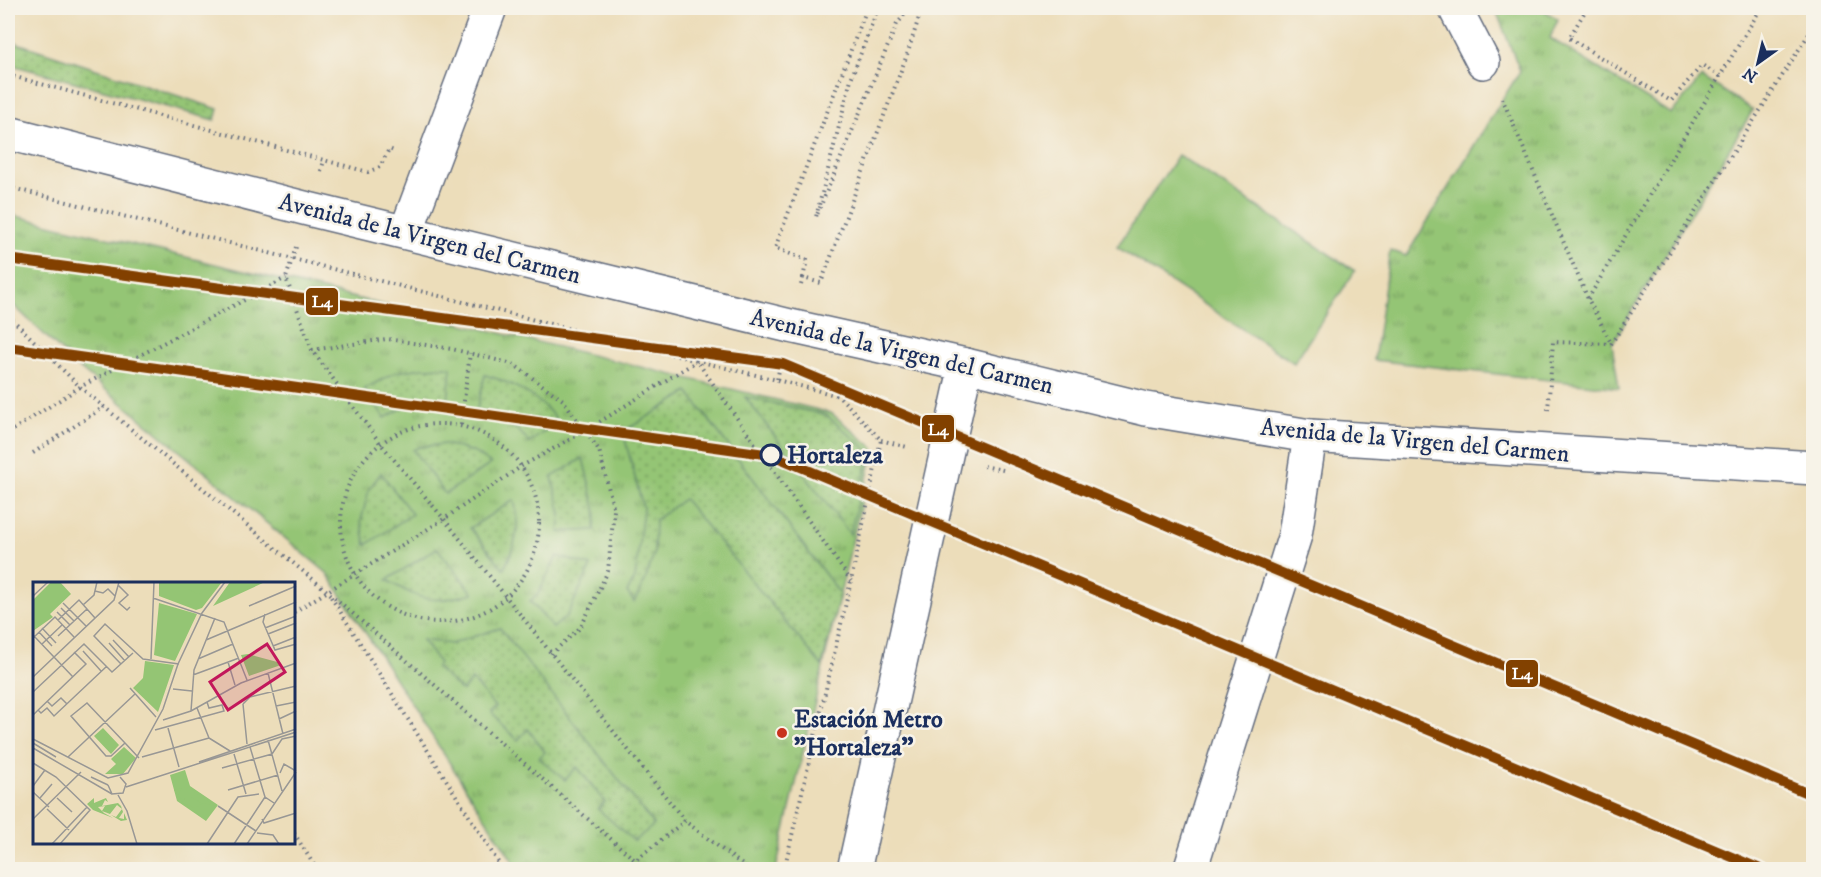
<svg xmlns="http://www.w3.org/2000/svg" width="1821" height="877" font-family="'IM FELL DW Pica',serif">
<defs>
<pattern id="grass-tufts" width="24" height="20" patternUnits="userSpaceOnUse" patternTransform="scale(1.5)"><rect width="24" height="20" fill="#94c574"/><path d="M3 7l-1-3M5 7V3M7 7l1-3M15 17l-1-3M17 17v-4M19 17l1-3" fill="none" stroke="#78a062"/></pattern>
<pattern id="garden-dots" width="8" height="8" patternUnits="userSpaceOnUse" patternTransform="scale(1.5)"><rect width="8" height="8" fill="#94c574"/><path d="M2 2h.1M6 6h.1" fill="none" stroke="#78a062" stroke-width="1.8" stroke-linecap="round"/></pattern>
</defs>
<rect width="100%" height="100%" fill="#f7f3e8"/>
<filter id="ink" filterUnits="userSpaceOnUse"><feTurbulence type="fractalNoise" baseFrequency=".0167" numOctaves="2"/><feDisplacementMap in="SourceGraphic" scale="12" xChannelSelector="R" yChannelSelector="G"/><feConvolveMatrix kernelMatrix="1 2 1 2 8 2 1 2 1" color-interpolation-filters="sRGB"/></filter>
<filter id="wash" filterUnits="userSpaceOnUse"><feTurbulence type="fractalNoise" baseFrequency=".008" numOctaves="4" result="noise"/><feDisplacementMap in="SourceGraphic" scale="24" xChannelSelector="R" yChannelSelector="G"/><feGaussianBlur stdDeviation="1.35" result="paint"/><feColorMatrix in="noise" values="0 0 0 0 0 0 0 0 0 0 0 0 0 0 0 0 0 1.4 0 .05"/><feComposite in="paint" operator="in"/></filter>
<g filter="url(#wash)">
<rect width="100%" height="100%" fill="#ecddba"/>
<g fill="url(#grass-tufts)" stroke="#587a69" stroke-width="1.5">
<polygon points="1495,8 1540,8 1558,19 1550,38 1671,114 1702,77 1753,110 1612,344 1619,388 1374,360 1390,250 1406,256 1520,71"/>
<polygon points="8,214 831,413 874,448 776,869 518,869 327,573 78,367 8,300"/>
</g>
<g fill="url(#garden-dots)" stroke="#587a69" stroke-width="1.5">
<polygon points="8,40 218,109 215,120 8,64"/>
<polygon points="451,367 448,401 406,406 385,418 364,389 396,372 422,368"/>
<path d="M485,375c29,8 54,22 73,46l-29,22c-12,-18 -32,-28 -52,-34z"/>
<polygon points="688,392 840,594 822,666 684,499 655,520 654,554 645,581 634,602 627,592 635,579 643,508 625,439 621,433"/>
<polygon points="745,397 826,415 870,452 850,534"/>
<polygon points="445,444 473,452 491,464 445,494 413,450 419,447"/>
<polygon points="583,458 596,512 595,530 559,532 561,514 552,477"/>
<polygon points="381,473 412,514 366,545 361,521 369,489"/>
<path d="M514,500c7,28 2,44 -10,69l-34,-41z"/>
<path d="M437,548l36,45c-40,12 -51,8 -86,-13z"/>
<polygon points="557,556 591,566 567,616 553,628 530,601 538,594"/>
<polygon points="500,628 654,825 634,841 598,809 605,802 577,767 565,780 539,758 545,752 528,729 518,740 489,714 495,707 472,680 462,691 436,668 439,663 422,640 451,644"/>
</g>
<polygon fill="#94c574" stroke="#587a69" stroke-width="1.5" points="1178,155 1355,271 1294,363 1117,247"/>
</g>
<g filter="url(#ink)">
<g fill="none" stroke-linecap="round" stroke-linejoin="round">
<defs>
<g id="street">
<polyline points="1455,8 1483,62"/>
<polyline points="8,133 308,209 790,326 966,365 1146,409 1310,436 1814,468"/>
<polyline points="406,232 490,8"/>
<polyline points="854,870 966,365"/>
<polyline points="1190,870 1295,535 1310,436"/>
</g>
</defs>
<use href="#street" stroke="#646c7e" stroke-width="36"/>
<g stroke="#646c7e" stroke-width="4" stroke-dasharray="1.5 4.5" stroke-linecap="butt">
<polyline points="878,8 851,79 816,217 897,24 910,8"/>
<polyline points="1587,8 1569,38 1671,101 1702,65 1720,76 1761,8"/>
<polyline points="8,75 368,172 380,167 389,149 394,151"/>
<polyline points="1502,98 1588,299 1611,343"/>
<polyline points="321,171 324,161"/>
<polyline points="8,187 697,361 851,581"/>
<polyline points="296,247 286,278 312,350 380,443 444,519 685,821 749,870"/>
<polyline points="803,278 807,260 775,248 867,8"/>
<polyline points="801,285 803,278 821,283 908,52 922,8"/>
<polyline points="1588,299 1720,76"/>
<polyline points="8,315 80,387 327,591 636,861 643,870"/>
<polyline points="1611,344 1814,26"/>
<polyline points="312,350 387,339 452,349 513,364 563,400 599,450 614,510 608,571 581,627 551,654"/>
<polyline points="777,380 839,396 881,440 851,581 784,870"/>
<polyline points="1548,410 1553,342 1611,344"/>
<circle cx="440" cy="523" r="99"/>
<polyline points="461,425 470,353"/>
<polyline points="8,433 80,387 286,278"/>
<polyline points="881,440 907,447"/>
<polyline points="33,453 104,407"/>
<polyline points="984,466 1007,471"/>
<polyline points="331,597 503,870"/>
<polyline points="294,612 444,519 522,466 585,431 697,361 777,380 780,365"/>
<polyline points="294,833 317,870"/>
<polyline points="623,870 685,821"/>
</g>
<use href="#street" stroke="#fff" stroke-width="33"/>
<defs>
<g id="metro-1">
<polyline points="8,259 783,364 1814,796"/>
<polyline points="8,347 772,455 1763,870"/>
</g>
</defs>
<use href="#metro-1" stroke="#f7f3e8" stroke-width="15"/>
<use href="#metro-1" stroke="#824100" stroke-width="10"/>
</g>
</g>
<circle fill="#f7f3e8" stroke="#1b2f5e" stroke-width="3" cx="771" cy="455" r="10"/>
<circle fill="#c8321e" stroke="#f7f3e8" stroke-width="2" cx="782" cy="733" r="6"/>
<g text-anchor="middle" stroke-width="5" stroke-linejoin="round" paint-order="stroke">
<g font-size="24" fill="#1b2f5e" stroke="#f7f3e8">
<text transform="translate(430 238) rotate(14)" y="8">Avenida de la Virgen del Carmen</text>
<text transform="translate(902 351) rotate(13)" y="8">Avenida de la Virgen del Carmen</text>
<text transform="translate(1415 440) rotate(5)" y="8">Avenida de la Virgen del Carmen</text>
</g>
<g font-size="24" font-weight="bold" fill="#1b2f5e" stroke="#f7f3e8" text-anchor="start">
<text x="787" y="463">Hortaleza</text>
</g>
<g font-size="24" font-weight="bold" fill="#1b2f5e" stroke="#f7f3e8" text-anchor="start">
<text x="794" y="727">Estación Metro<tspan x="794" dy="28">"Hortaleza"</tspan></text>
</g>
</g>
<g transform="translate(33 582)">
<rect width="262" height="262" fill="#ecddba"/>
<path d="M18,0h9l11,12 -21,20 3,3 -20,14v-31zM126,0h63l-20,26 -6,2 -37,-14zM126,21l38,11 -22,47 -21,-6zM215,72l33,9v2l-32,11 -8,-21zM112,79l29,4 -16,47 -25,-24 10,-10zM91,165l12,11 -13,16h-18l11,-10 -5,-5zM152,188l5,16 28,19 -12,16 -29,-20 -7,-26z" fill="#94c574"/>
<path d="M149,196l4,8 29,20 -12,-3 -8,5 -12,-5 -9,-13 8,-2 -4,7 5,5 6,-4 12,7 -16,-15zM61,216v5l12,-5 2,4 -3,-2 -3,6 16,-3 3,3 2,6 -4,6 5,1v-6l3,7 -6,1 -10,-6 5,2 6,-8 -5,-4 -7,9 -8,-3 3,-5 -7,1 6,6 9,5 -20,-8 -6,-6z" fill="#94c574"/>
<path d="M142,0h31l-7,13zM197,0h35l-52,24zM70,146l16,17 -8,9 -17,-18z" fill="#94c574"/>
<path fill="none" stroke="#989795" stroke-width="1.5" d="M85,3l10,10 -9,8 8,7 3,-3M62,9l8,2 5,-4 7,7M0,14l15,-14M120,16l71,24 23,58M30,21l23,23M50,23l11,-10 3,-13M216,24l47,-20M28,26l13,13M24,30l13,13M232,32l-2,8 12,28 21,-6M25,38l21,-20 16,18M9,46l14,15M232,46l31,-12M6,50l13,14M235,52l28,-11M0,53l40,42M25,54l29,-27M0,56l22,-21 19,20M80,58l16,17M173,58l90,-38M76,61l16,18M9,62l20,-19M240,64l23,-9M50,69l18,20M118,77l3,-77M165,77l35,-15M195,80l7,23M88,82l-27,-28 11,-12 38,35 36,5M235,91l15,61M160,93l46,-17M0,95l81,-77 5,-18M97,106l26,29M140,107l19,2M0,110l51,-48 28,28 21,-19M14,119l5,5 9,-8 6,6M210,122l7,-7 46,-11M210,122l4,40M243,124l20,-4M164,126l12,30M5,128l3,3 6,-5 7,8 53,-50M158,129l3,-41 21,-52M0,133l53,-51 -12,-12M246,137l17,-8M130,138l28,-9 50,-28 55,-20M135,146l11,39M122,148l69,-19 -2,-6 -13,3 -2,-6M176,156l21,13M0,157l75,39 20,-5 35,-64 15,-45 24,-51 23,-31M235,158l14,51M0,161l23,14M92,161l-14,13h-5l-35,-40 16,-13 38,40 14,15M217,165l15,50 9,6M0,166l79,46M201,172l12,40M35,175l67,-63M109,175l67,-19M166,180l97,-33M0,181l23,14 34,33 -30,34M189,186l50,-14 10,-15 14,-3M247,191l4,-9 12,7M58,195l17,8M75,203l4,9 11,-1 3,-9 -6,-7M0,204l12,-16M93,205l170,-55M195,208l50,-15M0,210l16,15M85,213l9,16 10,33M7,216l12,-14M24,216l15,14M185,224l38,25M14,227l22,21M0,237l48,-47M229,237l2,4 32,-10M224,251l16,2 6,9M19,262l35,-37M174,262l31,-47 21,-3M201,262l31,-47M214,262l49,-72"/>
<path fill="#c2185b" fill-opacity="0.15" stroke="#c2185b" stroke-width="3" d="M234,62l18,28 -57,38 -18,-28z"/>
<rect width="262" height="262" fill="none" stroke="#1b2f5e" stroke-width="3"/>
</g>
<g stroke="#f7f3e8" stroke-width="2">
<rect x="305" y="287" width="34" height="29" rx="6" fill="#824100"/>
<rect x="921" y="414" width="34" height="29" rx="6" fill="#824100"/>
<rect x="1505" y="659" width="34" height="29" rx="6" fill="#824100"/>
</g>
<g font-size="16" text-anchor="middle" font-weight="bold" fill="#fff">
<text x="322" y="307">L4</text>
<text x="938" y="435">L4</text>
<text x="1522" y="679">L4</text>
</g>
<rect width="1821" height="877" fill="none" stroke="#f7f3e8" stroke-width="30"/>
<g transform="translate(1758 63) rotate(214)" stroke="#f7f3e8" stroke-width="4.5" paint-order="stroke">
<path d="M0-4.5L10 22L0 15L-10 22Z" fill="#1b2f5e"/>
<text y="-9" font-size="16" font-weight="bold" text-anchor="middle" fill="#1b2f5e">N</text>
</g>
</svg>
